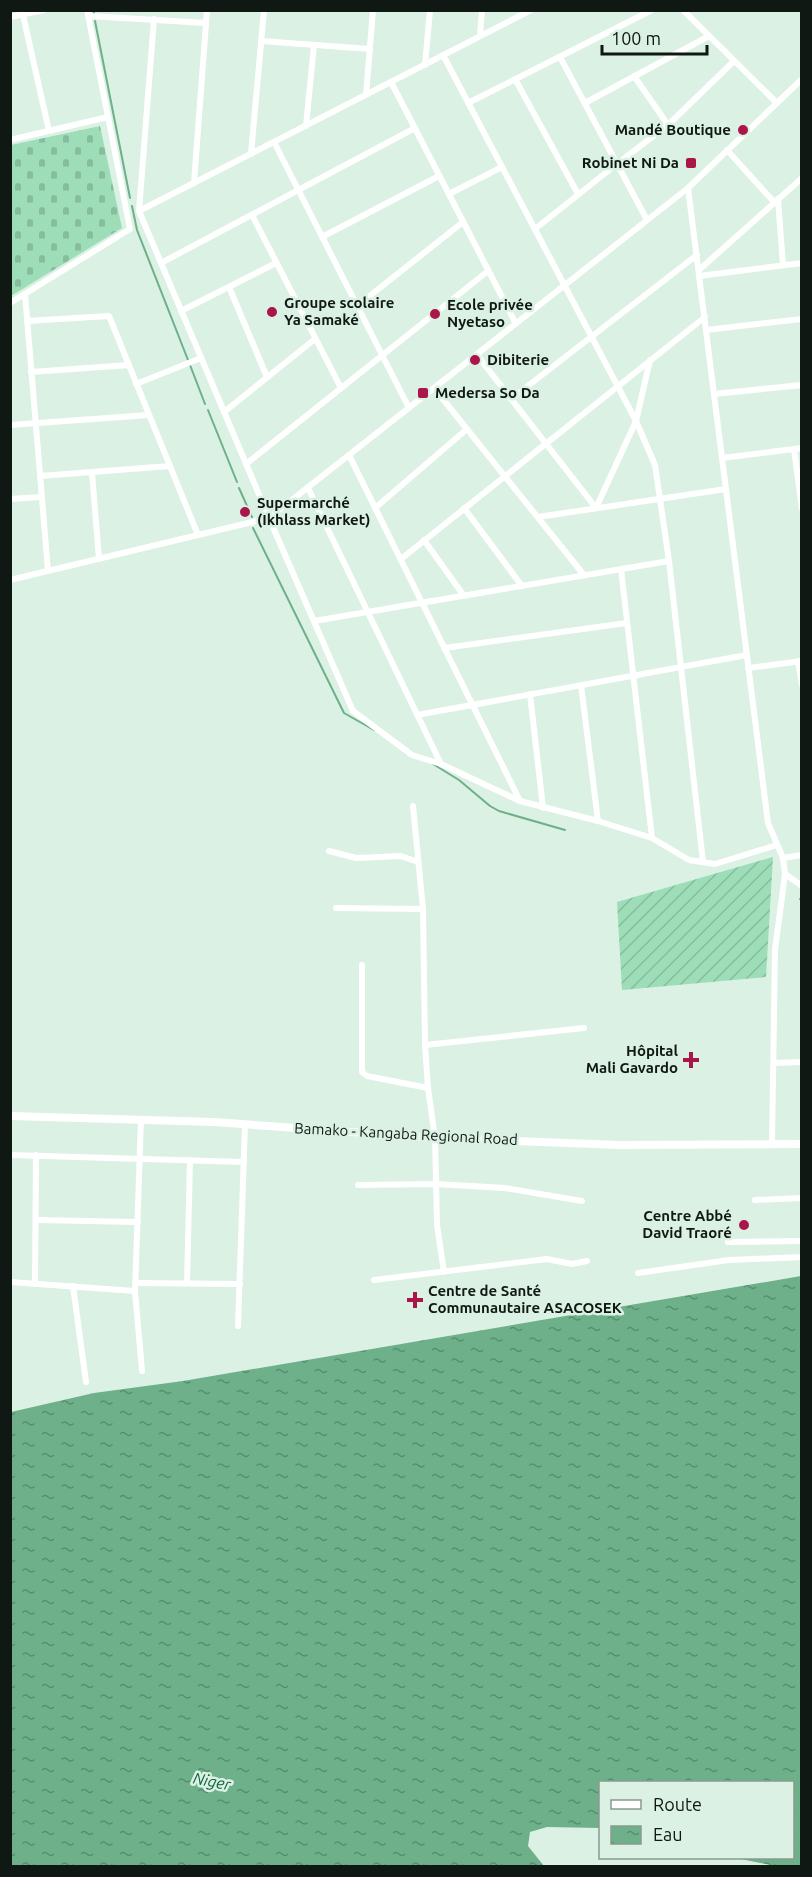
<svg xmlns="http://www.w3.org/2000/svg" width="812" height="1877" font-family="Ubuntu,sans-serif">
<defs>
<pattern id="cemetery-stones" width="16" height="16" patternUnits="userSpaceOnUse" patternTransform="scale(1.5)"><rect width="16" height="16" fill="#9dddb8"/><path d="M2 7V4a2 2 0 0 1 4 0v3zM10 15v-3a2 2 0 0 1 4 0v3z" fill="#86bd9d"/></pattern>
<pattern id="garden-furrows" width="10" height="10" patternUnits="userSpaceOnUse" patternTransform="scale(1.5)"><rect width="10" height="10" fill="#9dddb8"/><path d="M-1 1l2-2M0 10L10 0M9 11l2-2" fill="none" stroke="#86bd9d"/></pattern>
<pattern id="water-ripples" width="26" height="14" patternUnits="userSpaceOnUse" patternTransform="scale(1.5)"><rect width="26" height="14" fill="#6db08a"/><path d="M2 4q2-2 4 0t4 0M15 11q2-2 4 0t4 0" fill="none" stroke="#588e70"/></pattern>
</defs>
<rect width="100%" height="100%" fill="#dbf1e3"/>
<polygon fill="url(#cemetery-stones)" points="100,126 122,228 11,296 11,145"/>
<polygon fill="url(#garden-furrows)" points="773,857 766,977 622,990 617,902"/>
<polygon fill="url(#water-ripples)" points="801,1276 801,1866 775,1866 736,1858 792,1858 792,1782 600,1782 600,1828 547,1827 530,1832 528,1846 544,1866 11,1866 11,1412 94,1393 183,1381"/>
<g fill="none" stroke-linecap="round" stroke-linejoin="round">
<g stroke="#6db08a" stroke-width="2">
<polyline points="93,10 94,13"/>
<polyline points="95,21 130,198"/>
<polyline points="132,206 137,230 188,360"/>
<polyline points="190,365 205,404"/>
<polyline points="208,410 237,482"/>
<polyline points="239,488 252,517"/>
<polyline points="253,528 344,713 374,730"/>
<polyline points="433,764 459,780 490,806 499,811 565,830"/>
<polyline points="800,899 802,900"/>
</g>
<g stroke="#fff" stroke-width="6">
<polyline points="683,10 777,103"/>
<polyline points="23,15 49,131"/>
<polyline points="89,16 206,23"/>
<polyline points="10,17 44,10"/>
<polyline points="154,19 139,211 269,518 353,711 412,755 441,764 520,801 598,821 652,838 689,860 715,864 777,845"/>
<polyline points="480,36 482,10"/>
<polyline points="261,41 370,49"/>
<polyline points="443,55 636,421 655,465 669,561 703,862"/>
<polyline points="560,57 647,220"/>
<polyline points="425,65 430,10"/>
<polyline points="634,76 668,125"/>
<polyline points="515,79 578,194"/>
<polyline points="391,82 516,324"/>
<polyline points="366,95 373,10"/>
<polyline points="468,103 652,10"/>
<polyline points="585,103 709,36"/>
<polyline points="306,126 314,45"/>
<polyline points="10,140 108,117"/>
<polyline points="274,142 409,408"/>
<polyline points="727,150 774,202"/>
<polyline points="251,154 264,10"/>
<polyline points="194,183 207,10"/>
<polyline points="688,188 768,823 783,858 785,874 775,950 772,1145"/>
<polyline points="449,194 502,167"/>
<polyline points="778,199 783,265"/>
<polyline points="139,211 531,10"/>
<polyline points="252,215 341,388"/>
<polyline points="535,229 618,163 668,125 734,61"/>
<polyline points="322,237 439,176"/>
<polyline points="161,263 415,128"/>
<polyline points="699,270 802,178"/>
<polyline points="699,276 802,263"/>
<polyline points="229,287 267,377"/>
<polyline points="25,294 48,571"/>
<polyline points="10,303 130,229 87,10"/>
<polyline points="357,306 463,222"/>
<polyline points="181,311 276,263"/>
<polyline points="27,321 109,316 198,535"/>
<polyline points="706,330 802,319"/>
<polyline points="477,355 596,508 636,421 650,360"/>
<polyline points="31,372 129,365"/>
<polyline points="136,384 201,358"/>
<polyline points="434,388 584,575"/>
<polyline points="714,394 802,385"/>
<polyline points="511,399 697,255"/>
<polyline points="224,412 315,339"/>
<polyline points="10,425 149,415"/>
<polyline points="794,449 802,509"/>
<polyline points="349,455 520,801"/>
<polyline points="722,458 802,448"/>
<polyline points="246,464 488,271"/>
<polyline points="92,473 99,559"/>
<polyline points="40,476 170,466"/>
<polyline points="308,488 441,764"/>
<polyline points="10,499 41,497"/>
<polyline points="375,508 467,429"/>
<polyline points="464,508 522,586"/>
<polyline points="538,517 726,489"/>
<polyline points="424,540 464,596"/>
<polyline points="401,559 705,317"/>
<polyline points="621,569 652,838"/>
<polyline points="10,580 269,518 688,188 802,79"/>
<polyline points="314,621 669,561"/>
<polyline points="444,648 627,623"/>
<polyline points="798,661 802,685"/>
<polyline points="748,668 802,661"/>
<polyline points="581,685 598,821"/>
<polyline points="530,694 543,808"/>
<polyline points="417,715 747,655"/>
<polyline points="413,806 423,909 425,1045 428,1088 435,1138 437,1225 444,1272"/>
<polyline points="329,851 356,858 401,856 418,862"/>
<polyline points="783,858 802,855"/>
<polyline points="785,874 802,886"/>
<polyline points="336,908 423,909"/>
<polyline points="362,965 362,1072 367,1076 428,1088"/>
<polyline points="425,1045 584,1028"/>
<polyline points="774,1063 802,1062"/>
<polyline points="141,1120 135,1291 142,1371"/>
<polyline points="10,1155 244,1162"/>
<polyline points="358,1185 436,1184 505,1188 582,1201"/>
<polyline points="755,1200 802,1198"/>
<polyline points="36,1220 138,1222"/>
<polyline points="728,1242 802,1241"/>
<polyline points="638,1273 729,1260 802,1257"/>
<polyline points="374,1280 547,1259 572,1264 587,1261"/>
<polyline points="10,1282 135,1291"/>
<polyline points="136,1283 240,1284"/>
<polyline points="187,1283 190,1160"/>
<polyline points="35,1284 36,1155"/>
<polyline points="73,1286 86,1382"/>
<polyline points="238,1326 245,1125"/>
</g>
<polyline stroke="#fff" stroke-width="8" points="10,1116 214,1122 435,1138 620,1145 802,1144"/>
</g>
<g fill="#aa1649" stroke="#dbf1e3" stroke-width="2">
<circle cx="743" cy="130" r="6"/>
<rect x="685" y="157" width="12" height="12" rx="3"/>
<circle cx="272" cy="312" r="6"/>
<circle cx="435" cy="314" r="6"/>
<circle cx="475" cy="360" r="6"/>
<rect x="417" y="387" width="12" height="12" rx="3"/>
<circle cx="245" cy="512" r="6"/>
<path d="M688 1051h6v6h6v6h-6v6h-6v-6h-6v-6h6z"/>
<circle cx="744" cy="1225" r="6"/>
<path d="M412 1291h6v6h6v6h-6v6h-6v-6h-6v-6h6z"/>
</g>
<g text-anchor="middle" stroke-width="5" stroke-linejoin="round" paint-order="stroke">
<g font-size="15" font-weight="bold" fill="#101814" stroke="#dbf1e3" text-anchor="start">
<text x="731" y="135" text-anchor="end">Mandé Boutique</text>
<text x="679" y="168" text-anchor="end">Robinet Ni Da</text>
<text x="284" y="308">Groupe scolaire<tspan x="284" dy="17">Ya Samaké</tspan></text>
<text x="447" y="310">Ecole privée<tspan x="447" dy="17">Nyetaso</tspan></text>
<text x="487" y="365">Dibiterie</text>
<text x="435" y="398">Medersa So Da</text>
<text x="257" y="508">Supermarché<tspan x="257" dy="17">(Ikhlass Market)</tspan></text>
<text x="678" y="1056" text-anchor="end">Hôpital<tspan x="678" dy="17">Mali Gavardo</tspan></text>
<text x="732" y="1221" text-anchor="end">Centre Abbé<tspan x="732" dy="17">David Traoré</tspan></text>
<text x="428" y="1296">Centre de Santé<tspan x="428" dy="17">Communautaire ASACOSEK</tspan></text>
</g>
<g font-size="15" fill="#101814" stroke="#dbf1e3">
<text transform="translate(406 1134) rotate(3)" y="5">Bamako - Kangaba Regional Road</text>
</g>
<g font-size="16" font-style="italic" fill="#146440" stroke="#dbf1e3">
<text transform="translate(212 1781) rotate(11)" y="6">Niger</text>
</g>
</g>
<rect width="812" height="1877" fill="none" stroke="#101814" stroke-width="24"/>
<rect x="599" y="1781" width="195" height="78" fill="#dbf1e3" stroke="#8a9a90" stroke-width="1.5"/>
<rect x="611" y="1800" width="30" height="9" fill="#ffffff" stroke="#8a9a90" stroke-width="1.5"/>
<text x="653" y="1811" font-size="18" fill="#101814">Route</text>
<rect x="611" y="1826" width="30" height="18" fill="url(#water-ripples)" stroke="#8a9a90" stroke-width="1.5"/>
<text x="653" y="1841" font-size="18" fill="#101814">Eau</text>
<path d="M602 45v9h105v-9" fill="none" stroke="#101814" stroke-width="3"/>
<text x="611" y="45" font-size="18" fill="#101814" stroke="#dbf1e3" stroke-width="4.5" paint-order="stroke">100 m</text>
</svg>
